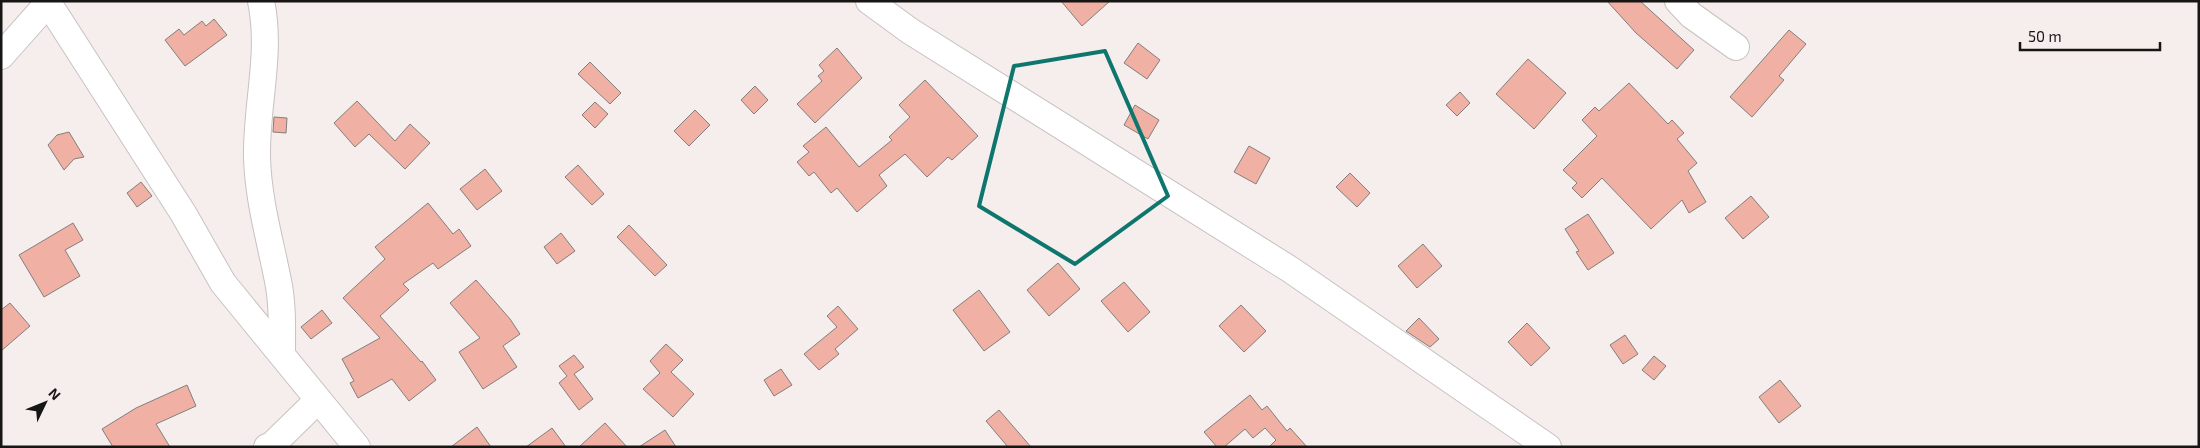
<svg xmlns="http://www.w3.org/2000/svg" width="2200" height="448" font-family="'Exo 2',sans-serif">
<rect width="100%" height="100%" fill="#f5eeed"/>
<g fill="#f0b1a4" stroke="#837e7c">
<polygon points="1061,1 1110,1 1082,26"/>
<polygon points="1607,1 1640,1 1694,50 1677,69 1636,33"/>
<polygon points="214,19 227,35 185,66 165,40 179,29 184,35 202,21 206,26"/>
<polygon points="1789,30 1806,44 1779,76 1784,80 1752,117 1730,97"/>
<polygon points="1138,43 1160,60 1147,79 1124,63"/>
<polygon points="837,48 862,78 815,123 797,104 822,81 818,76 824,71 819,65"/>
<polygon points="1528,59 1566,93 1534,129 1496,94"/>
<polygon points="590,62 621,93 610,104 578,74"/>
<polygon points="925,80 978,136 952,160 948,157 927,177 905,154 879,175 887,186 857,212 837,188 831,193 814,172 809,176 797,162 809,152 803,146 826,127 859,167 892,140 889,137 910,117 899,105"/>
<polygon points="1629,83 1668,124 1672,120 1684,133 1677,139 1697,163 1688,171 1706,202 1689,213 1682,200 1651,229 1602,178 1582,198 1572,188 1577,183 1563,170 1597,136 1582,120 1595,107 1599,111"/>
<polygon points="755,86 768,100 754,114 741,100"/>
<polygon points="1460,92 1470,103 1457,116 1446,105"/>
<polygon points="357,101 395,141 410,124 430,143 405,169 369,134 355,147 334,123"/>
<polygon points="595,102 608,114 595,128 582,115"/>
<polygon points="1135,105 1159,120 1148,139 1124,125"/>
<polygon points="695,110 710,125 689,146 674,131"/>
<polygon points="274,117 287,118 286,133 273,132"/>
<polygon points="69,132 84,157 74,159 64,170 48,145 57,135"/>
<polygon points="1249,146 1270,158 1256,184 1234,172"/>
<polygon points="578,165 604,194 592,205 565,177"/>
<polygon points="485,169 502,191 477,210 460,189"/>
<polygon points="1350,173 1370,193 1357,207 1336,187"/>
<polygon points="141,182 152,196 137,207 127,193"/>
<polygon points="1751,196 1769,217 1743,239 1725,218"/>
<polygon points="428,203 453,234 459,229 471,246 438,269 433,263 403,284 409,290 380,316 421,362 422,361 436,380 409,401 392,379 358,398 350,383 354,381 342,359 380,338 343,298 385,259 375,247"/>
<polygon points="1588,214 1614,253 1588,270 1576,252 1579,251 1565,229"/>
<polygon points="73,223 83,240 65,250 80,276 44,297 19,255"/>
<polygon points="629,225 667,265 655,276 617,237"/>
<polygon points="561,233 575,251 557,264 544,247"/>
<polygon points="1423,244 1442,266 1417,288 1398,266"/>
<polygon points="1058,263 1080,289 1049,316 1027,290"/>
<polygon points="476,280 510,319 520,334 503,346 517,367 483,389 459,352 480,338 450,303"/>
<polygon points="1124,282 1150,312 1128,332 1101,301"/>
<polygon points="979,290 1010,332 984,351 953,310"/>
<polygon points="10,303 30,326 1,351 1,310"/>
<polygon points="1241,305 1266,331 1244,352 1219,326"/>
<polygon points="838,306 858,329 835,349 839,354 819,370 804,354 837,327 827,316"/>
<polygon points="322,310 332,323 311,339 301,327"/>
<polygon points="1419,318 1439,339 1430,347 1406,331"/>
<polygon points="1527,323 1550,348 1531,366 1508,342"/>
<polygon points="1625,335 1638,354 1623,364 1610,345"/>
<polygon points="666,344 683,360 671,372 694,394 673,417 643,389 660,373 650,361"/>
<polygon points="574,355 584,367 574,374 593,399 579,410 559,383 567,376 559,366"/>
<polygon points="1654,356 1666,366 1654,380 1642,370"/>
<polygon points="781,369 792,385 774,396 764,380"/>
<polygon points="1780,380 1801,406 1779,423 1759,397"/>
<polygon points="187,385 196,406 156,424 170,447 113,447 102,429 136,408"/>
<polygon points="1250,395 1262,410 1267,406 1287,431 1290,428 1307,447 1269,447 1276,440 1265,428 1253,438 1245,429 1224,447 1217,447 1204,432"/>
<polygon points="999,410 1031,447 1008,447 986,421"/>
<polygon points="605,423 627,447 579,447"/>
<polygon points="477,427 491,447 451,447"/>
<polygon points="552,428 566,447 526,447"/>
<polygon points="665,430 676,447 639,447"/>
</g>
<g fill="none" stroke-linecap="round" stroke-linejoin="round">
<defs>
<g id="minor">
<polyline points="47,1 183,213 223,283 357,447"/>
<path d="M261,1c11,52 -5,104 -4,156 1,42 13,83 21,124 5,23 4,48 4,72"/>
<polyline points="869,1 910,31 1291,270 1548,447"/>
<polyline points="1678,1 1691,15 1736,47"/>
<polyline points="1,56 48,3"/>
<polyline points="267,447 272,445 318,400"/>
</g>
</defs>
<use href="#minor" stroke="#c8c2c0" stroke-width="28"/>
<use href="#minor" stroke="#fff" stroke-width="26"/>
</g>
<path fill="none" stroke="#0f766e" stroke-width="4" stroke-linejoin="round" d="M1105,51l63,145 -93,68 -96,-58 35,-140z"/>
<rect width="2200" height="448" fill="none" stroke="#181515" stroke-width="5"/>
<g transform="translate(45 403) rotate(47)" stroke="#f5eeed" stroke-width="4" paint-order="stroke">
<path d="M0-4L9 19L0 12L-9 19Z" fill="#181515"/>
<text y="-8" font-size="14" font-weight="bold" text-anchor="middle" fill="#181515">N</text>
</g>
<path d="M2020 42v8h140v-8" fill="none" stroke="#181515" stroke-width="2.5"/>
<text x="2028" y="42" font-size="15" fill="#181515" stroke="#f5eeed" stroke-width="4" paint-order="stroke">50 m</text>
</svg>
